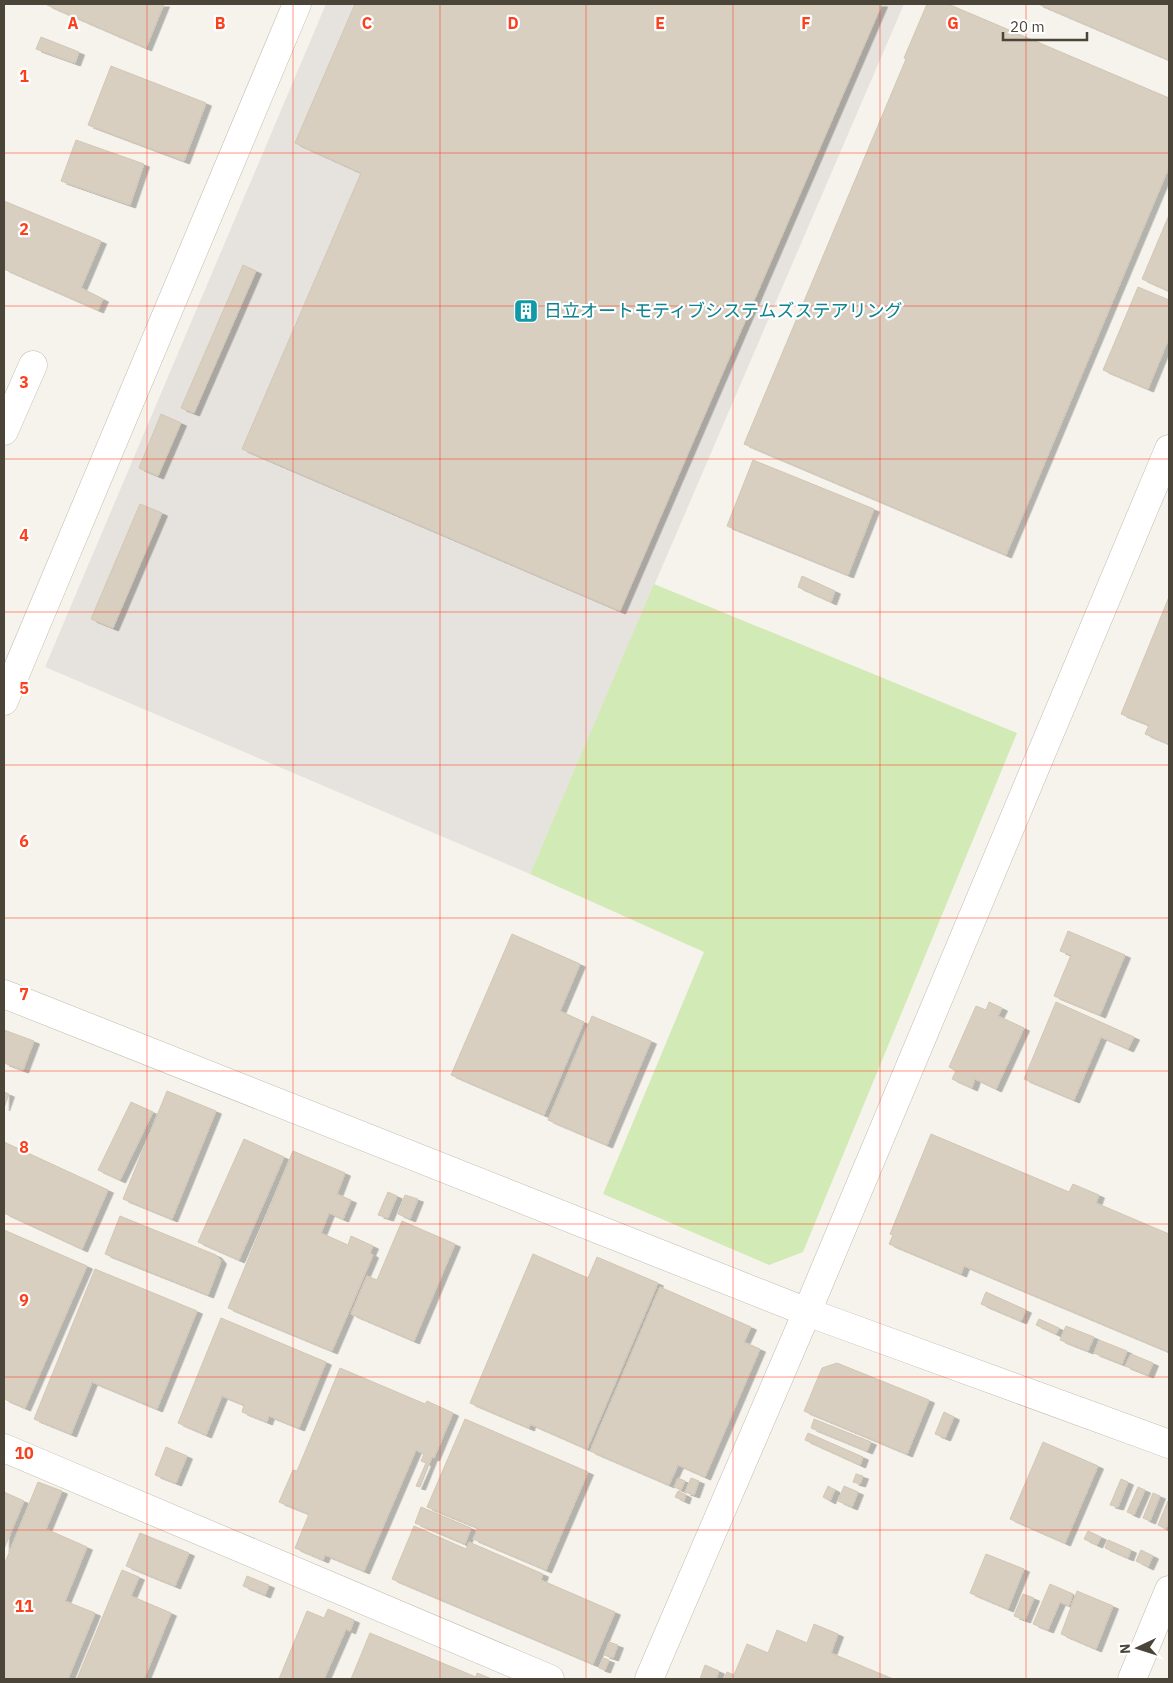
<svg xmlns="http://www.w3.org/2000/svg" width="1173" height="1683" font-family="'IBM Plex Sans','Noto Sans JP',sans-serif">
<defs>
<filter id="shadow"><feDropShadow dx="5.5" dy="3" stdDeviation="0" flood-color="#0004"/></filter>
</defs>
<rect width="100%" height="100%" fill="#f6f3ec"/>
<polygon fill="#e6e2dd" points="326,4 904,4 530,874 45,667"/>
<polygon fill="#d2eab5" points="654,584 1017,733 803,1252 769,1265 603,1194 704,952 530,874"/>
<g fill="#d8cfc1" stroke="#d3c7b4" filter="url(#shadow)">
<polygon points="47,4 164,4 146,48 47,5"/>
<polygon points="355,4 882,4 620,611 242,449 361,173 295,143"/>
<polygon points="927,4 948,4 1169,98 1169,167 1006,555 744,444 906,59 904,58"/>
<polygon points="1038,4 1169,4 1169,60"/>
<polygon points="41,37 79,52 75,63 36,49"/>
<polygon points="111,66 206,103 184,161 88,125"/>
<polygon points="76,140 144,164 130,205 61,181"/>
<polygon points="4,201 101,241 81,288 103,299 98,310 4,269"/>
<polygon points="1169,215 1169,291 1142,279"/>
<polygon points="243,265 256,271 194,413 181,408"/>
<polygon points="1138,287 1169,300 1169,338 1148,389 1103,370"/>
<polygon points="161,414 181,423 158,476 139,468"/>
<polygon points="753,460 874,509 848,575 727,526"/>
<polygon points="140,504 162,513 113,628 91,619"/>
<polygon points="802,576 835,591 831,602 798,587"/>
<polygon points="1169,597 1169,744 1145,734 1149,725 1121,714"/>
<polygon points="1068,931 1125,955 1100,1015 1054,996 1071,955 1060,951"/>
<polygon points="512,934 580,964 560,1011 584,1022 544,1115 451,1075"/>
<polygon points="989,1002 1002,1008 998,1016 1024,1028 996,1089 975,1079 972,1088 952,1079 956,1071 949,1067 976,1006 986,1010"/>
<polygon points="1056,1002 1134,1037 1128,1049 1101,1037 1074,1100 1024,1079"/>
<polygon points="592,1016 651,1041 607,1145 548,1120"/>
<polygon points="4,1030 34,1041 23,1070 4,1063"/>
<polygon points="167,1091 216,1111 172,1219 123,1199"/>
<polygon points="4,1092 9,1094 4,1108"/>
<polygon points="131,1102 153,1112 120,1180 98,1170"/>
<polygon points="931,1134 1069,1192 1073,1184 1099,1195 1096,1203 1169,1234 1169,1352 964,1266 961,1274 889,1244 893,1235 890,1234"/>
<polygon points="244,1139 284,1157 239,1260 198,1242"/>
<polygon points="4,1142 108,1190 82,1249 4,1213"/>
<polygon points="293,1151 345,1173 337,1194 351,1200 343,1219 329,1213 321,1233 348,1245 351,1236 373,1246 370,1253 373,1255 332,1351 228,1308"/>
<polygon points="388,1192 397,1196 388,1218 378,1215"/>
<polygon points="405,1195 418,1199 410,1219 398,1214"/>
<polygon points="120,1216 216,1255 221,1261 208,1295 105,1254"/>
<polygon points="402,1221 455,1244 414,1341 351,1314 367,1276 377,1280"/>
<polygon points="4,1230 87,1266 25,1408 4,1399"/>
<polygon points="533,1254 588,1278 597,1257 658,1283 587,1449 530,1424 529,1428 470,1403"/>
<polygon points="95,1269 197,1311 157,1409 92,1382 71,1434 34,1419"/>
<polygon points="660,1287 751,1327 744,1342 760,1349 705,1477 678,1465 669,1485 590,1451"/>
<polygon points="986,1292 1026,1310 1021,1321 981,1304"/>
<polygon points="221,1318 326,1362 299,1428 269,1416 267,1422 242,1412 244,1405 222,1396 206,1435 178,1423"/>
<polygon points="1039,1319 1059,1328 1056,1334 1036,1325"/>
<polygon points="1066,1326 1094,1337 1088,1351 1060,1340"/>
<polygon points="1099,1340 1127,1351 1122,1364 1094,1353"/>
<polygon points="1131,1354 1153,1363 1148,1375 1125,1366"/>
<polygon points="837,1363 929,1400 907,1454 804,1411 822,1368"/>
<polygon points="340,1368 425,1404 427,1401 453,1413 434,1458 432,1457 420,1487 416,1486 426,1463 421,1461 424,1454 416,1450 364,1571 325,1555 323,1560 295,1548 309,1514 279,1502 293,1470 297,1471"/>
<polygon points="944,1412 954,1417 945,1438 935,1434"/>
<polygon points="465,1419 588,1472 546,1570 473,1539 478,1528 427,1507"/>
<polygon points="814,1419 871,1442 867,1451 811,1428"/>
<polygon points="808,1433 863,1457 860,1465 805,1440"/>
<polygon points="1043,1442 1098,1466 1065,1543 1010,1519"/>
<polygon points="166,1447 187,1456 176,1483 155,1475"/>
<polygon points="856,1474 863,1476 860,1484 853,1482"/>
<polygon points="678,1478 685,1481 681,1490 674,1487"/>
<polygon points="691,1478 699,1481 694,1495 685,1492"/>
<polygon points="1121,1479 1128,1482 1118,1507 1110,1505"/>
<polygon points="38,1482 62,1491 46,1529 87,1547 65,1601 95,1613 68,1679 4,1679 4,1565"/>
<polygon points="828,1486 835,1490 830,1501 823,1497"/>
<polygon points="844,1486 858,1492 852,1507 838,1501"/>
<polygon points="1138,1487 1145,1490 1134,1515 1127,1512"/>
<polygon points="678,1491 686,1495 684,1501 675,1497"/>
<polygon points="4,1492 24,1501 4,1549"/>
<polygon points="1153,1493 1160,1496 1150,1521 1143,1518"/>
<polygon points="1168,1501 1169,1520 1166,1529 1158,1525"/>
<polygon points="421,1507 471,1528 465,1544 415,1523"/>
<polygon points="414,1526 466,1549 469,1542 543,1574 541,1580 615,1612 593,1664 392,1579"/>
<polygon points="1088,1531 1101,1537 1097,1545 1084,1539"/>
<polygon points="140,1533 189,1553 175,1586 126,1566"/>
<polygon points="1108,1540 1131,1550 1128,1558 1105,1548"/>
<polygon points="1141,1550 1153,1556 1148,1567 1136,1561"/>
<polygon points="986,1554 1024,1569 1008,1609 970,1593"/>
<polygon points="122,1570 139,1577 131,1596 171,1613 144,1679 77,1679"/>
<polygon points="247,1576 269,1585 265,1595 243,1586"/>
<polygon points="1050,1584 1073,1594 1069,1606 1060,1602 1048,1630 1033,1624"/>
<polygon points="1077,1591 1113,1606 1096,1649 1061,1634"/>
<polygon points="1023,1594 1034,1598 1025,1620 1014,1616"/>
<polygon points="328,1609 354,1620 350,1631 346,1629 324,1679 279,1679 307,1611 324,1618"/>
<polygon points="814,1624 838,1634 831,1653 893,1679 724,1679 727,1672 734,1675 747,1644 768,1653 777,1630 807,1643"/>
<polygon points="370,1633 476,1677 477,1673 492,1679 351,1679"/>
<polygon points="609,1642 618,1645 613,1658 604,1655"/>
<polygon points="603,1658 609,1660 605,1670 599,1668"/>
<polygon points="705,1665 719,1671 716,1679 700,1679"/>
</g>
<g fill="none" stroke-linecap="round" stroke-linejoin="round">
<defs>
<g id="minor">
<polyline points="4,431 33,365"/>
<polyline points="4,701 297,4"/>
<polyline points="4,994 807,1312 1169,1444"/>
<polyline points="4,1448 550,1679"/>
<polyline points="649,1679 807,1312 1169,449"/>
<polyline points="1132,1679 1169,1590"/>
</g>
</defs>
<use href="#minor" stroke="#c2bbae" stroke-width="29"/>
<use href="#minor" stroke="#fff" stroke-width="28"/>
</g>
<path fill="none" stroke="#fc3f1d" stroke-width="1" stroke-opacity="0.55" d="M147,4v1675M293,4v1675M440,4v1675M586,4v1675M733,4v1675M880,4v1675M1026,4v1675M4,153h1165M4,306h1165M4,459h1165M4,612h1165M4,765h1165M4,918h1165M4,1071h1165M4,1224h1165M4,1377h1165M4,1530h1165"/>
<defs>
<symbol id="building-square" viewBox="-11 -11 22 22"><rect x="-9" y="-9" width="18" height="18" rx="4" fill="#0f9aa8" stroke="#fff"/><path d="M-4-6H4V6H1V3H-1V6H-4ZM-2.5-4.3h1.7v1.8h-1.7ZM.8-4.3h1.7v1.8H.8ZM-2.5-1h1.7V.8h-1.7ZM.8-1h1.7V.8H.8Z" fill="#fff"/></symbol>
</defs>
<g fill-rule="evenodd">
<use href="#building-square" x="512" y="297" width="28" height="28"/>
</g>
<g text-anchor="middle" stroke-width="4.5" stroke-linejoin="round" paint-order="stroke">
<g font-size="18" fill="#0d838f" stroke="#fff" text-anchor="start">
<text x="544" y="317">日立オートモティブシステムズステアリング</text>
</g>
</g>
<g font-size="16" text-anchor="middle" font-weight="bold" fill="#fc3f1d" stroke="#fff" stroke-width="4.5" stroke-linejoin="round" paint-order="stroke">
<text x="73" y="29">A</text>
<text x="220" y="29">B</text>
<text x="367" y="29">C</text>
<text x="513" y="29">D</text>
<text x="660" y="29">E</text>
<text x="806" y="29">F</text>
<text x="953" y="29">G</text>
<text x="24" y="82">1</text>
<text x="24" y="235">2</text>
<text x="24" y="388">3</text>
<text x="24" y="541">4</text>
<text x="24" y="694">5</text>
<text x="24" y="847">6</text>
<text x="24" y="1000">7</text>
<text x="24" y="1153">8</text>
<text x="24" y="1306">9</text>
<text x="24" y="1459">10</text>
<text x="24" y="1612">11</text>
</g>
<rect width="1173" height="1683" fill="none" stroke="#4b4439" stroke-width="10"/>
<g transform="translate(1138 1648) rotate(266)" stroke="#ffffff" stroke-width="4" paint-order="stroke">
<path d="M0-4L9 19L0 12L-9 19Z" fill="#4b4439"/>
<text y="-8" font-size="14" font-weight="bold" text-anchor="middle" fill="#4b4439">N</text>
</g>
<path d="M1003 32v8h84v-8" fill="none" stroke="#4b4439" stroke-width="2.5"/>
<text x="1010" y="32" font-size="15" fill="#4b4439" stroke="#ffffff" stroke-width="4" paint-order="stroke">20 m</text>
</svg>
